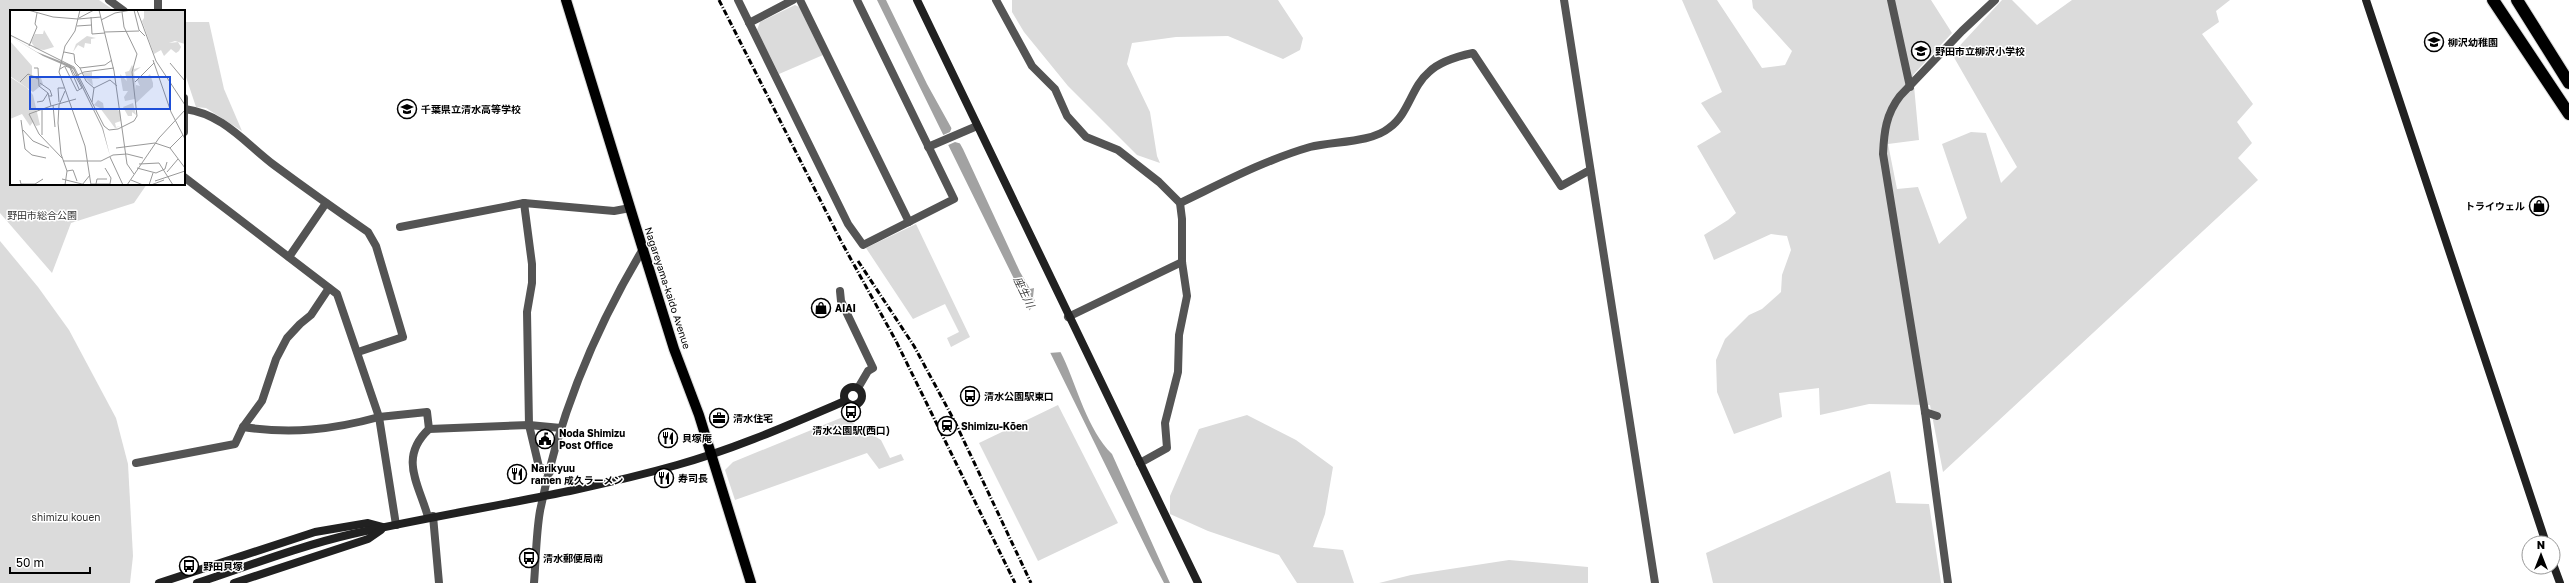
<svg xmlns="http://www.w3.org/2000/svg" width="2569" height="583" font-family="'Golos Text','Noto Sans JP',sans-serif">
<rect width="100%" height="100%" fill="#fff"/>
<g fill="#dbdbdb">
<polygon points="0,0 99,0 115,11 11,11 11,184 147,184 134,203 71,223 52,273 0,213"/>
<polygon points="1012,0 1278,0 1303,38 1300,50 1283,59 1228,36 1176,37 1132,43 1127,64 1150,112 1157,156 1160,163 1137,155 1068,86 1024,32 1012,12"/>
<polygon points="1682,0 1717,0 1762,68 1785,65 1792,51 1753,8 1752,0 1931,0 1952,33 1913,75 1919,140 1888,144 1897,189 1918,187 1939,244 1967,218 1942,144 1971,132 1986,133 2001,183 2017,167 1952,54 2002,0 2012,0 2037,25 2072,0 2230,0 2216,11 2219,22 2202,34 2253,104 2237,122 2252,143 2238,158 2258,180 1943,472 1930,405 1869,404 1820,415 1819,388 1779,393 1782,417 1734,434 1717,392 1716,360 1725,339 1749,315 1762,309 1781,292 1782,275 1791,250 1787,236 1771,234 1714,260 1704,235 1728,220 1736,213 1697,146 1721,132 1701,103 1722,92"/>
<polygon points="795,5 799,7 823,55 779,74 757,30 760,22"/>
<polygon points="184,22 209,22 224,89 242,131 206,108 196,107 184,71"/>
<polygon points="916,224 970,337 951,347 947,338 959,332 945,304 913,319 866,248"/>
<polygon points="0,241 38,287 69,330 116,418 128,464 133,556 130,583 0,583"/>
<polygon points="1058,405 1118,523 1038,561 979,443"/>
<polygon points="1247,415 1296,440 1333,467 1325,514 1313,547 1343,550 1354,583 1297,583 1279,555 1208,531 1170,514 1170,496 1199,429"/>
<polygon points="843,417 881,440 890,458 901,454 904,460 879,469 867,453 735,500 725,470 733,462"/>
<polygon points="1890,471 1896,503 1929,504 1941,583 1713,583 1706,553"/>
<polygon points="1509,560 1588,567 1588,583 1379,583 1411,575"/>
</g>
<path fill="#a2a2a2" d="M877,0h9l41,84 36,65 57,123 10,17 4,-1 -1,9c10,20 20,40 30,60 15,32 24,72 49,97l58,129h-6l-11,-21z"/>
<g fill="#fff">
<polygon points="953,125 962,144 955,142 946,146 941,136 950,132"/>
<polygon points="1036,299 1062,351 1062,352 1049,353 1028,312 1034,305"/>
</g>
<g fill="none" stroke-linecap="round" stroke-linejoin="round">
<defs>
<polyline id="primary" points="566,0 640,240 674,349 699,415 751,583"/>
<g id="highway">
<polyline points="2493,0 2569,114"/>
<polyline points="2517,0 2569,83"/>
</g>
</defs>
<use href="#primary" stroke="#dbdbdb" stroke-width="12"/>
<use href="#highway" stroke="#dbdbdb" stroke-width="14"/>
<g stroke="#545454" stroke-width="8">
<polyline points="109,0 124,11"/>
<polyline points="158,0 158,11"/>
<polyline points="738,0 848,224 863,245 954,199 857,0"/>
<polyline points="800,0 909,222"/>
<polyline points="996,0 1032,66 1055,89 1067,116 1086,137 1118,150 1159,182 1180,203 1182,219 1182,262 1187,296 1179,335 1178,372 1165,423 1167,448 1140,463"/>
<polyline points="1564,0 1655,583"/>
<polyline points="1891,0 1910,87"/>
<polyline points="749,23 793,0"/>
<polyline points="184,98 184,132"/>
<path d="M185,109c38,5 60,34 89,56 31,23 62,45 94,67l8,14 27,91 -45,15"/>
<polyline points="928,147 977,126"/>
<polyline points="184,177 337,294 379,417 396,525"/>
<path d="M1180,203c42,-20 85,-43 130,-56 23,-6 61,-4 79,-19 20,-14 22,-41 40,-56 10,-10 30,-16 44,-19l88,133 29,-16"/>
<polyline points="400,227 524,203"/>
<polyline points="289,257 326,203"/>
<polyline points="840,291 841,301 873,368 868,371 858,388"/>
<polyline points="1068,317 1182,262"/>
<polyline points="1925,412 1937,416"/>
<polyline points="379,417 427,412 429,429"/>
<path d="M243,427c48,7 89,3 136,-10"/>
<polyline points="136,463 235,444 243,427 262,401 276,359 287,338 300,324 311,315 329,288"/>
<polyline points="550,472 539,467 529,425 527,312 532,283 532,264 524,203 614,211 630,208"/>
<polyline points="433,516 439,583"/>
<path d="M428,517c-9,-33 -30,-59 1,-88l100,-4 32,3"/>
<path d="M534,583c2,-24 2,-49 6,-72 18,-92 55,-182 103,-262"/>
<path d="M1948,583l-23,-171 -42,-258c1,-22 3,-40 17,-58l62,-65 33,-31"/>
</g>
<g stroke="#212121" stroke-width="8">
<polyline points="917,0 1198,583"/>
<polyline points="2366,0 2546,543"/>
<circle cx="853" cy="396" r="9"/>
<polyline points="2553,564 2560,583"/>
<polyline points="159,583 315,532 368,523 383,527"/>
<path d="M197,583c51,-17 103,-37 155,-49 108,-24 219,-39 325,-69 58,-16 114,-41 168,-64"/>
<polyline points="234,583 368,539 381,530"/>
</g>
<use href="#primary" stroke="#000" stroke-width="10"/>
<use href="#highway" stroke="#000" stroke-width="12"/>
<g stroke="#000" stroke-width="3" stroke-dasharray="6 2 1 2" stroke-linecap="butt">
<polyline points="719,0 842,243 896,341 1015,583"/>
<polyline points="858,261 914,346 955,422 1031,583"/>
</g>
</g>
<defs>
<symbol id="school-ring" viewBox="-11 -11 22 22"><circle r="9.5" fill="#fff" stroke="#000" stroke-width="1.5"/><path d="M0-5L7-2L0 1L-7-2ZM-4 1L0 2.5L4 1V4Q0 6-4 4Z" fill="#000"/></symbol>
<symbol id="shop-ring" viewBox="-11 -11 22 22"><circle r="9.5" fill="#fff" stroke="#000" stroke-width="1.5"/><path d="M-5-2.5h2.3a2.7 3.5 0 0 1 5.4 0H5L5.5 6h-11ZM-1.5-2.5h3a1.5 2.3 0 0 0-3 0Z" fill="#000"/></symbol>
<symbol id="bus-ring" viewBox="-11 -11 22 22"><circle r="9.5" fill="#fff" stroke="#000" stroke-width="1.5"/><path d="M-5-6H5V4H4V6H2V4H-2V6H-4V4H-5ZM-3.5-4V0h7V-4ZM-3.5 1.2v1.5H-2V1.2ZM2 1.2v1.5H3.5V1.2Z" fill="#000"/></symbol>
<symbol id="office-ring" viewBox="-11 -11 22 22"><circle r="9.5" fill="#fff" stroke="#000" stroke-width="1.5"/><path d="M-6-3h4V-5.5h4V-3h4V5H-6ZM-1-4.5V-3h2v-1.5ZM-6 0V1H6V0Z" fill="#000"/></symbol>
<symbol id="station-ring" viewBox="-11 -11 22 22"><circle r="9.5" fill="#fff" stroke="#000" stroke-width="1.5"/><path d="M-3-6H3Q5-6 5-4V2Q5 4 3 4L4.5 6H3L1.5 4h-3L-3 6H-4.5L-3 4Q-5 4-5 2V-4Q-5-6-3-6ZM-3.5-4v3h7v-3ZM-3.5 1v1.5H-2V1ZM2 1v1.5H3.5V1Z" fill="#000"/></symbol>
<symbol id="restaurant-ring" viewBox="-11 -11 22 22"><circle r="9.5" fill="#fff" stroke="#000" stroke-width="1.5"/><path d="M-5-6h1v4h1v-4h1v4h1v-4h1v5L-1.5 .5V6h-2V.5L-5-1ZM5-6V6H3V1.5H1.5Q1.5-4 5-6Z" fill="#000"/></symbol>
<symbol id="civic-ring" viewBox="-11 -11 22 22"><circle r="9.5" fill="#fff" stroke="#000" stroke-width="1.5"/><path d="M-.6-6.5H3V-4.5H.6V-3L4-1V1h2V6H-6V1h2V-1L-.6-3ZM-1.2 2.5V6h2.4V2.5Z" fill="#000"/></symbol>
</defs>
<g fill-rule="evenodd">
<use href="#school-ring" x="2423" y="31" width="22" height="22"/>
<use href="#school-ring" x="1910" y="40" width="22" height="22"/>
<use href="#school-ring" x="396" y="98" width="22" height="22"/>
<use href="#shop-ring" x="2528" y="195" width="22" height="22"/>
<use href="#shop-ring" x="810" y="297" width="22" height="22"/>
<use href="#bus-ring" x="959" y="385" width="22" height="22"/>
<use href="#bus-ring" x="840" y="401" width="22" height="22"/>
<use href="#office-ring" x="708" y="407" width="22" height="22"/>
<use href="#station-ring" x="936" y="415" width="22" height="22"/>
<use href="#restaurant-ring" x="657" y="427" width="22" height="22"/>
<use href="#civic-ring" x="534" y="428" width="22" height="22"/>
<use href="#restaurant-ring" x="506" y="463" width="22" height="22"/>
<use href="#restaurant-ring" x="653" y="467" width="22" height="22"/>
<use href="#bus-ring" x="518" y="547" width="22" height="22"/>
<use href="#bus-ring" x="178" y="555" width="22" height="22"/>
</g>
<g text-anchor="middle" stroke-width="3" stroke-linejoin="round" paint-order="stroke">
<g font-size="10" font-weight="bold" fill="#000" stroke="#fff" text-anchor="start">
<text x="2448" y="46">柳沢幼稚園</text>
<text x="1935" y="55">野田市立柳沢小学校</text>
<text x="421" y="113">千葉県立清水高等学校</text>
<text x="2525" y="210" text-anchor="end">トライウェル</text>
<text x="835" y="312">AIAI</text>
<text x="984" y="400">清水公園駅東口</text>
<text x="733" y="422">清水住宅</text>
<text x="961" y="430">Shimizu-Kōen</text>
<text x="851" y="434" text-anchor="middle">清水公園駅(西口)</text>
<text x="559" y="437">Noda Shimizu<tspan x="559" dy="12">Post Office</tspan></text>
<text x="682" y="442">貝塚庵</text>
<text x="531" y="472">Narikyuu<tspan x="531" dy="12">ramen 成久ラーメン</tspan></text>
<text x="678" y="482">寿司長</text>
<text x="543" y="562">清水郵便局南</text>
<text x="203" y="570">野田貝塚</text>
</g>
<g font-size="10" fill="#323232" stroke="#fff">
<text x="42" y="219">野田市総合公園</text>
<text x="66" y="521">shimizu kouen</text>
</g>
<g font-size="10" fill="#000" stroke="#fff">
<text transform="translate(668 288) rotate(72)" y="4">Nagareyama-kaido Avenue</text>
</g>
<g font-size="11" font-style="italic" fill="#434343" stroke="#fff">
<text transform="translate(1024 292) rotate(64)" y="4">座生川</text>
</g>
</g>
<g transform="translate(10 10)">
<rect width="175" height="175" fill="#fff"/>
<path d="M134,0h41v34l-10,-3 -6,2 9,-1 3,5 -2,4 -3,2 -5,-4 -7,7 -3,-6 -7,4 -12,-33 2,-3zM34,20l10,17 -10,3 -8,-1 -5,-7 4,-8h8zM77,26l9,2 -5,1v5l-6,-1 -1,5 -6,-3 -5,7 3,-8zM0,31l22,25v9l9,3 2,6 -10,8 -23,-16zM122,55l2,4 7,-2 -7,5 2,18v-5l4,1 -3,-6 3,-3h7l3,-3 3,9v4l-17,16 -1,-4 -10,2 -1,-4 4,-6h-5l-3,-17 7,7 -2,-9 4,-1zM82,62v4l9,3h-9l1,7 -8,-8 6,-2h-7l-1,-3zM0,67l17,11 6,7 7,30 -4,1 -3,-4 -3,4 -8,-12 -12,5zM88,90l5,3 1,6 8,-1 8,3 1,10 -6,2 1,4 5,-1 -6,2 -15,-20 -6,-3zM123,93l3,12 -4,-3v4h-4l-5,-9z" fill="#dbdbdb"/>
<path d="M0,26l27,16 33,13 4,3 29,60 7,28 -8,-28 -29,-59 -30,-13z" fill="#a2a2a2"/>
<path fill="none" stroke="#999" stroke-width="1" d="M18,0l25,7 25,2 23,-2M70,0l-5,21 -10,15 -6,26 26,74 6,39M89,0l15,61 13,93 7,10M124,0l5,20 6,6M127,0l19,51 29,44M81,7l1,17 13,-1M69,8l15,-8M91,10l14,-7 16,-3M67,16l15,-1M95,22l34,-1M0,25l64,32 30,59 5,4 9,-1 16,-8 3,-5 -5,-44 5,-18 -13,-27 -2,-15M19,36l8,-19 -2,-3 2,-11M54,42l10,2 1,9 5,5 25,-3 7,-5M143,50l18,52 14,27M160,53l15,18M24,58h4l1,18 9,7 3,13M60,58l9,21M70,58l6,13 8,7 -2,14M50,59l5,-3 6,2 11,20 -5,3 -12,-24M61,68l13,-6 30,-4M10,72l8,-8 10,5M125,72l19,-19M30,73l10,7 2,6h-3M84,78l16,-8 7,6M27,92l6,-1 5,-8M49,92l-1,-14h6M43,95l2,22M41,96l-22,8 10,20 23,24M41,96l25,-7M11,110l4,29 7,6 14,3M13,120l10,11 16,7M32,125v-26M106,138l39,-5 15,5 15,20M160,138l13,-13M100,147l13,28M53,151h38l12,-6 14,-1 16,4M129,154l20,-1 14,22M127,158l19,5 9,-4 2,-7M57,161l6,-1 4,11M157,162l11,-13M52,169l24,6M10,170l1,4h14l8,-5M121,170l12,5M145,171l30,-10M81,174h19l1,-6 -6,-10M86,174l1,-5h10M55,175l2,-14 -6,-17 -3,-31 1,-18 6,-14M72,175l8,-10M117,175l32,-47 26,-28M139,175l4,-12M141,175l13,-5"/>
<path fill="#1d4ed8" fill-opacity="0.15" stroke="#1d4ed8" stroke-width="2" d="M20,67h140v32h-140z"/>
<rect width="175" height="175" fill="none" stroke="#000" stroke-width="2"/>
</g>
<g transform="translate(2541 555)"><circle r="19" fill="#ffffff" stroke="#999999"/>
<path d="M0-3L7 15L0 10L-7 15Z" fill="#000000"/>
<text y="-6" font-size="11" font-weight="bold" text-anchor="middle" fill="#000000">N</text>
</g>
<path d="M10 567v6h80v-6" fill="none" stroke="#000000" stroke-width="2"/>
<text x="16" y="567" font-size="12" fill="#000000" stroke="#ffffff" stroke-width="3" paint-order="stroke">50 m</text>
</svg>
